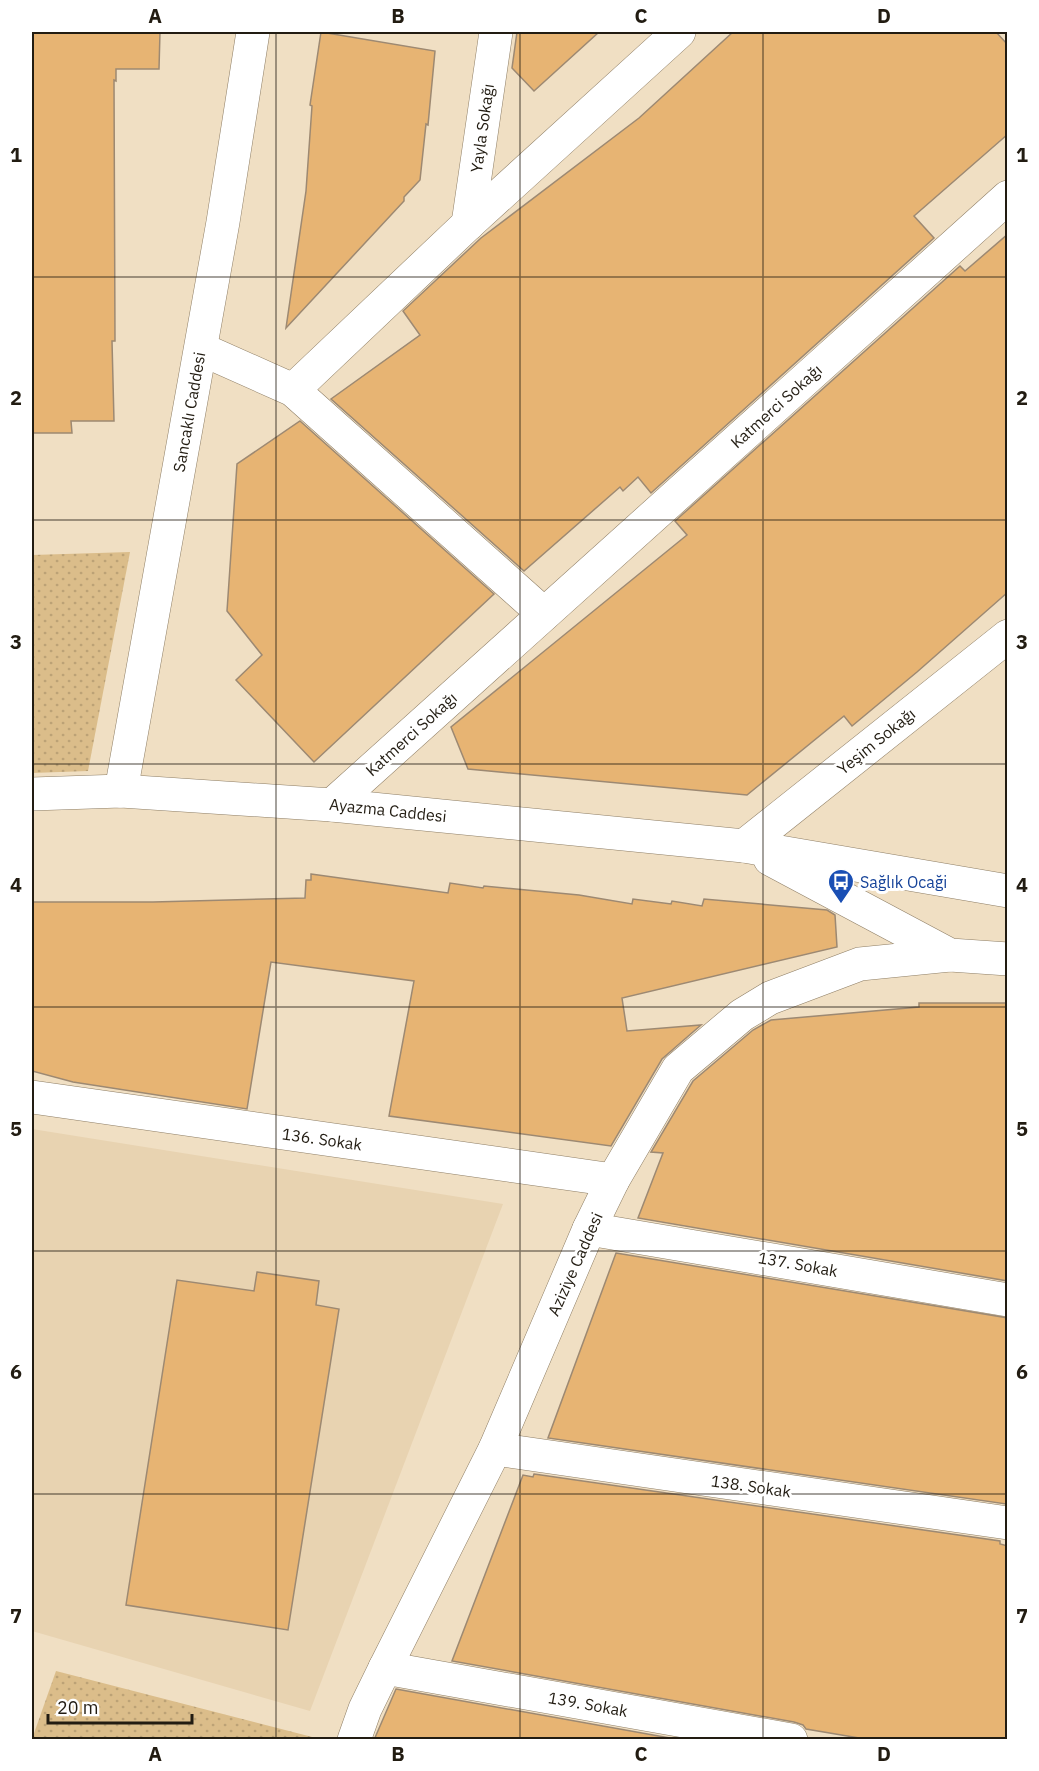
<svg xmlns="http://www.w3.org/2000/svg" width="1039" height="1771" font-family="'IBM Plex Sans',sans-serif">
<defs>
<pattern id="park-dots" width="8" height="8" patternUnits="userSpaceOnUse" patternTransform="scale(1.5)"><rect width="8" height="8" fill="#dbbd8a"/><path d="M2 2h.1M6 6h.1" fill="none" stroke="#bca276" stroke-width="1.8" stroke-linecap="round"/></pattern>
</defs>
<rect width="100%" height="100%" fill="#f0dfc3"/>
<polygon fill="#e8d3b1" points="32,1129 503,1204 310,1711 32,1631"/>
<g fill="url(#park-dots)">
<polygon points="130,552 88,771 32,773 32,555"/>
<polygon points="56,1671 320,1739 32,1739"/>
</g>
<g fill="#e7b473" stroke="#9d8972" stroke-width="1.5">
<polygon points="32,32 160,32 159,69 116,69 116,81 114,80 115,341 112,341 114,421 71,421 72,433 32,433"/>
<polygon points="321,32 435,51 428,125 426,124 420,180 404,197 404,201 286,328 306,191 312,106 310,105"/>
<polygon points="517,32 599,32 534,91 512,68"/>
<polygon points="733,32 996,32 1008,45 1008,134 914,216 934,238 651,493 638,477 623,491 620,487 524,571 331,399 420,335 403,311 481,238 639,118"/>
<polygon points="1008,234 1008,592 917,672 852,726 844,716 747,795 468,769 451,727 687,535 675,521 960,266 965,271"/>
<polygon points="300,421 494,594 314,762 236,680 262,655 227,611 237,464"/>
<polygon points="311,874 448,893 450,883 483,888 484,886 579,895 632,904 633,899 671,904 672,901 702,906 704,899 827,910 835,915 837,947 622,998 627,1031 701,1025 662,1059 611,1146 389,1116 414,981 271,962 247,1109 73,1082 32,1071 32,902 153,902 305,898 306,880 311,880"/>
<polygon points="919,1003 1008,1003 1008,1281 638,1218 663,1153 651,1152 693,1081 753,1030 771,1020 919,1007"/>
<polygon points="616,1253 1008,1318 1006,1504 548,1438"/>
<polygon points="257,1272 319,1281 316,1305 339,1309 288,1630 126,1605 177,1280 254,1291"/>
<polygon points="534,1474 1000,1541 1000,1544 1008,1546 1008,1740 871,1740 806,1729 803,1725 794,1722 452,1661 523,1475 533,1477"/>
<polygon points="396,1689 681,1740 374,1740"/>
</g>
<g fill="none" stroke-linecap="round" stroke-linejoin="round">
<defs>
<g id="minor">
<polyline points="468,224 496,32"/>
<polyline points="201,349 293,390 544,614"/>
<polyline points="293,390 468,224 679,32"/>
<polyline points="121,791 223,222 253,32"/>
<polyline points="32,794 121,791 332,805 744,846 1008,891"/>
<polyline points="332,805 1008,197"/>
<polyline points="744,846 1008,636"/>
<polyline points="770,859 950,955 1008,959"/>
<polyline points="32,1097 613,1180"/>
<polyline points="589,1229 1008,1300"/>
<polyline points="495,1449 1008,1523"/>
<polyline points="385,1668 791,1740"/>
<polyline points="354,1740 365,1709 385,1668 495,1449 589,1229 613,1180 678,1069 742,1015 770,998 860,964 950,955"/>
</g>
</defs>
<use href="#minor" stroke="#8e7e65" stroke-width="34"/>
<use href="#minor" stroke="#fff" stroke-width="33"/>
</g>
<path fill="none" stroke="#221c12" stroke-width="1.5" stroke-opacity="0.55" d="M276,32v1708M520,32v1708M763,32v1708M32,277h976M32,520h976M32,764h976M32,1007h976M32,1251h976M32,1494h976"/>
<defs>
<symbol id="bus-pin" viewBox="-11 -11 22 30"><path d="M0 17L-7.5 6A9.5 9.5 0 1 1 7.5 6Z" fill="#1a4fb4" stroke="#fff"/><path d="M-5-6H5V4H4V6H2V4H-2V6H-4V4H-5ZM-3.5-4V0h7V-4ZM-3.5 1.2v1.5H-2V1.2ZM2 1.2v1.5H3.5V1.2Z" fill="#fff"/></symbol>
</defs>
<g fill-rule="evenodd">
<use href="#bus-pin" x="826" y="867" width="30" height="40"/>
</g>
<g text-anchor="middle" stroke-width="6" stroke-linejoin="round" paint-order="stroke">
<g font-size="16" fill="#221c12" stroke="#fff">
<text transform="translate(482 128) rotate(-82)" y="6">Yayla Sokağı</text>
<text transform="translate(776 406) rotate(-42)" y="6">Katmerci Sokağı</text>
<text transform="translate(189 412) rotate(-80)" y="6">Sancaklı Caddesi</text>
<text transform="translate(411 734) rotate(-42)" y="6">Katmerci Sokağı</text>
<text transform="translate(876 741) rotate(-39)" y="6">Yeşim Sokağı</text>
<text transform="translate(388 810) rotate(6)" y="6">Ayazma Caddesi</text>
<text transform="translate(322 1139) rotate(8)" y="6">136. Sokak</text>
<text transform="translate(575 1264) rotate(-66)" y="6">Aziziye Caddesi</text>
<text transform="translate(798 1264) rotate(10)" y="6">137. Sokak</text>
<text transform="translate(751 1486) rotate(8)" y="6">138. Sokak</text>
<text transform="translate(588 1704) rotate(10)" y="6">139. Sokak</text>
</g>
<g font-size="16" fill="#164399" stroke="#fff" text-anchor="start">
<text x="860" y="888">Sağlık Ocaği</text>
</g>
</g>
<rect width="1039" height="1771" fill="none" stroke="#ffffff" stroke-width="66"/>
<path d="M48 1714v9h144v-9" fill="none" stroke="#221c12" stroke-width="3"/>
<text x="57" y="1714" font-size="18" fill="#221c12" stroke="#ffffff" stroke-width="4.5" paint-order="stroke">20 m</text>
<rect x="33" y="33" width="973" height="1705" fill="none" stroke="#221c12" stroke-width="2"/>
<g font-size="20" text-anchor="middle" font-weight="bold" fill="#221c12">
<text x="155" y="23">A</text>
<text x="398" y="23">B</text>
<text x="641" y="23">C</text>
<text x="884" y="23">D</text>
<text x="16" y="162">1</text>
<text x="1022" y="162">1</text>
<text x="16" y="405">2</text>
<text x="1022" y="405">2</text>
<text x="16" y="649">3</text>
<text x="1022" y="649">3</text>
<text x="16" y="892">4</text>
<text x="1022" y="892">4</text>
<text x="16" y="1136">5</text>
<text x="1022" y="1136">5</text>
<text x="16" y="1379">6</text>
<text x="1022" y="1379">6</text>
<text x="16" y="1623">7</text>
<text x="1022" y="1623">7</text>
<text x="155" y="1761">A</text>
<text x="398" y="1761">B</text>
<text x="641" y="1761">C</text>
<text x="884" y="1761">D</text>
</g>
</svg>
